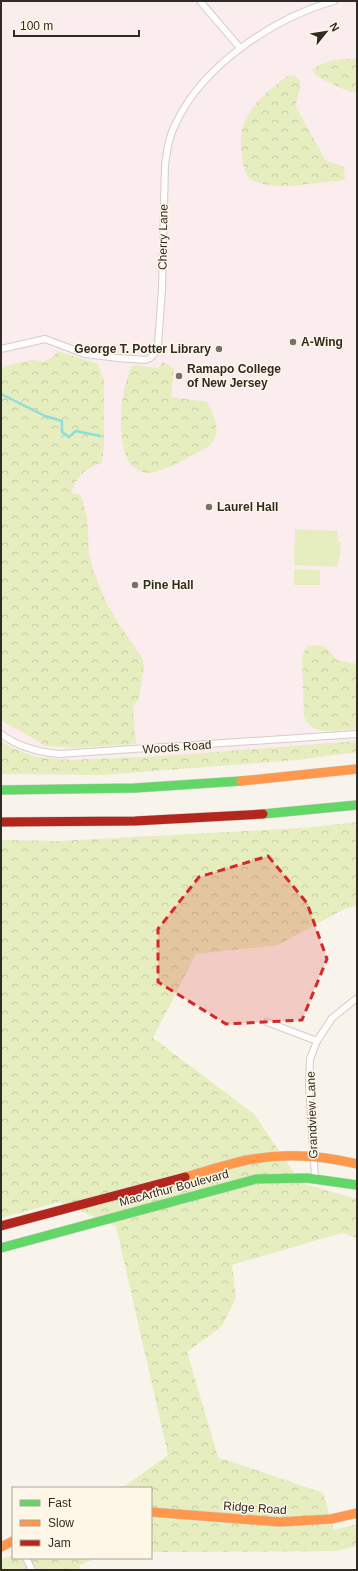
<svg xmlns="http://www.w3.org/2000/svg" width="358" height="1571" font-family="Helvetica,sans-serif">
<defs>
<pattern id="forest-crowns" width="20" height="18" patternUnits="userSpaceOnUse"><rect width="20" height="18" fill="#e6edbf"/><path d="M2 6a3 3 0 1 1 6 0M12 15a3 3 0 1 1 6 0" fill="none" stroke="#c6cba4"/></pattern>
</defs>
<rect width="100%" height="100%" fill="#f8f4ec"/>
<polygon fill="#fbecee" points="1,1 357,1 357,752 297,760 101,775 1,774"/>
<g fill="#e6edbf">
<polygon points="295,529 338,531 338,541 341,542 340,554 337,567 294,565"/>
<polygon points="294,569 320,570 320,585 294,585"/>
</g>
<g fill="url(#forest-crowns)">
<path d="M357,59v34c-14,-2 -30,-12 -42,-18l-2,-4c4,-10 34,-13 44,-12z"/>
<path d="M292,75c17,5 3,21 4,32l30,54 14,4 4,3 1,10 -4,3c-26,1 -62,10 -85,1 -9,-3 -11,-11 -13,-19 -9,-44 11,-61 43,-86z"/>
<path d="M58,351l40,13 6,16v64l-2,19c-16,4 -26,14 -31,30l10,2 6,23 2,35 5,20 13,31 12,20 23,34 2,8 -5,32 -6,9 3,37 -63,4 -27,-2 -45,-26v-353l31,-7 13,2 6,-4z"/>
<path d="M163,362l11,7 -3,28 36,5c8,15 16,32 1,45 -14,7 -46,27 -61,26 -37,-4 -27,-85 -15,-107l4,-1 22,3z"/>
<path d="M315,645l9,1 13,14 20,4v65c-18,1 -46,9 -53,-13l-2,-60 5,-10z"/>
<polygon points="357,741 357,752 297,760 101,775 1,774 1,742 17,750 36,757 70,760 164,756"/>
<polygon points="357,822 357,906 346,908 278,945 196,954 153,1038 254,1114 301,1183 357,1199 357,1238 342,1233 232,1265 236,1298 222,1326 187,1352 218,1457 323,1493 334,1530 357,1524 357,1546 336,1551 151,1552 151,1488 122,1488 168,1455 116,1226 59,1202 1,1218 1,840 59,841 303,828"/>
<polygon points="13,1555 13,1558 97,1558 80,1565 80,1570 1,1570 1,1559"/>
</g>
<g fill="none" stroke-linecap="round" stroke-linejoin="round">
<polyline stroke="#8cdedd" stroke-width="2.5" points="1,394 45,416 62,421 62,432 69,437 76,431 100,436"/>
<defs>
<g id="street">
<polyline points="200,1 240,48"/>
<path d="M1,349l44,-10 40,15 33,4 27,2c8,-2 11,-7 13,-15l4,-56 3,-124c2,-15 4,-29 11,-42 27,-58 98,-105 158,-122"/>
<path d="M1,734c17,13 37,18 58,20l298,-20"/>
<polyline points="267,1022 317,1041"/>
<polyline points="315,1177 309,1086 310,1059 317,1041 332,1018 357,998"/>
<polyline points="26,1558 32,1570"/>
</g>
<g id="fast">
<polyline points="1,790 135,788 241,781"/>
<polyline points="263,814 357,805"/>
<polyline points="1,1248 256,1179 307,1178 357,1185"/>
</g>
<g id="slow">
<polyline points="241,781 357,769"/>
<path d="M185,1177c22,-6 45,-14 68,-18 34,-6 71,-3 104,5"/>
<polyline points="151,1512 280,1522 331,1519 357,1513"/>
<polyline points="1,1547 13,1541"/>
</g>
<g id="jam">
<polyline points="1,822 135,821 263,814"/>
<polyline points="1,1226 185,1177"/>
</g>
</defs>
<use href="#street" stroke="#d2cec7" stroke-width="8"/>
<use href="#fast" stroke="#d2cec7" stroke-width="10"/>
<use href="#slow" stroke="#d2cec7" stroke-width="10"/>
<use href="#jam" stroke="#d2cec7" stroke-width="10"/>
<use href="#street" stroke="#fefdfc" stroke-width="6"/>
<use href="#fast" stroke="#63d668" stroke-width="9"/>
<use href="#slow" stroke="#ff974d" stroke-width="9"/>
<use href="#jam" stroke="#b3261e" stroke-width="9"/>
</g>
<path fill="#d62828" fill-opacity="0.2" stroke="#d62828" stroke-width="3" stroke-dasharray="8 5" stroke-linejoin="round" d="M268,856l39,47 20,56 -25,61 -76,4 -68,-42v-53l41,-52z"/>
<g fill="#76726b" stroke="#fef6e6" stroke-width="1.5">
<circle cx="293" cy="342" r="4"/>
<circle cx="219" cy="349" r="4"/>
<circle cx="179" cy="376" r="4"/>
<circle cx="209" cy="507" r="4"/>
<circle cx="135" cy="585" r="4"/>
</g>
<g text-anchor="middle" stroke-width="3" stroke-linejoin="round" paint-order="stroke">
<g font-size="12" fill="#302c25" stroke="#fef6e6">
<text transform="translate(163 237) rotate(-89)" y="4">Cherry Lane</text>
<text transform="translate(177 747) rotate(-4)" y="4">Woods Road</text>
<text transform="translate(312 1115) rotate(-92)" y="4">Grandview Lane</text>
<text transform="translate(174 1188) rotate(-15)" y="4">MacArthur Boulevard</text>
<text transform="translate(255 1508) rotate(4)" y="4">Ridge Road</text>
</g>
<g font-size="12" font-weight="bold" fill="#302c25" stroke="#fef6e6" text-anchor="start">
<text x="301" y="346">A-Wing</text>
<text x="211" y="353" text-anchor="end">George T. Potter Library</text>
<text x="187" y="373">Ramapo College<tspan x="187" dy="14">of New Jersey</tspan></text>
<text x="217" y="511">Laurel Hall</text>
<text x="143" y="589">Pine Hall</text>
</g>
</g>
<rect width="358" height="1571" fill="none" stroke="#302c25" stroke-width="4"/>
<rect x="12" y="1487" width="140" height="72" fill="#fef6e6" stroke="#aca599"/>
<rect x="20" y="1500" width="20" height="6" fill="#63d668" stroke="#aca599"/>
<text x="48" y="1507" font-size="12" fill="#302c25">Fast</text>
<rect x="20" y="1520" width="20" height="6" fill="#ff974d" stroke="#aca599"/>
<text x="48" y="1527" font-size="12" fill="#302c25">Slow</text>
<rect x="20" y="1540" width="20" height="6" fill="#b3261e" stroke="#aca599"/>
<text x="48" y="1547" font-size="12" fill="#302c25">Jam</text>
<g transform="translate(326 32) rotate(60)" stroke="#fef6e6" stroke-width="3" paint-order="stroke">
<path d="M0-3L7 15L0 10L-7 15Z" fill="#302c25"/>
<text y="-6" font-size="11" font-weight="bold" text-anchor="middle" fill="#302c25">N</text>
</g>
<path d="M14 30v6h125v-6" fill="none" stroke="#302c25" stroke-width="2"/>
<text x="20" y="30" font-size="12" fill="#302c25" stroke="#fef6e6" stroke-width="3" paint-order="stroke">100 m</text>
</svg>
